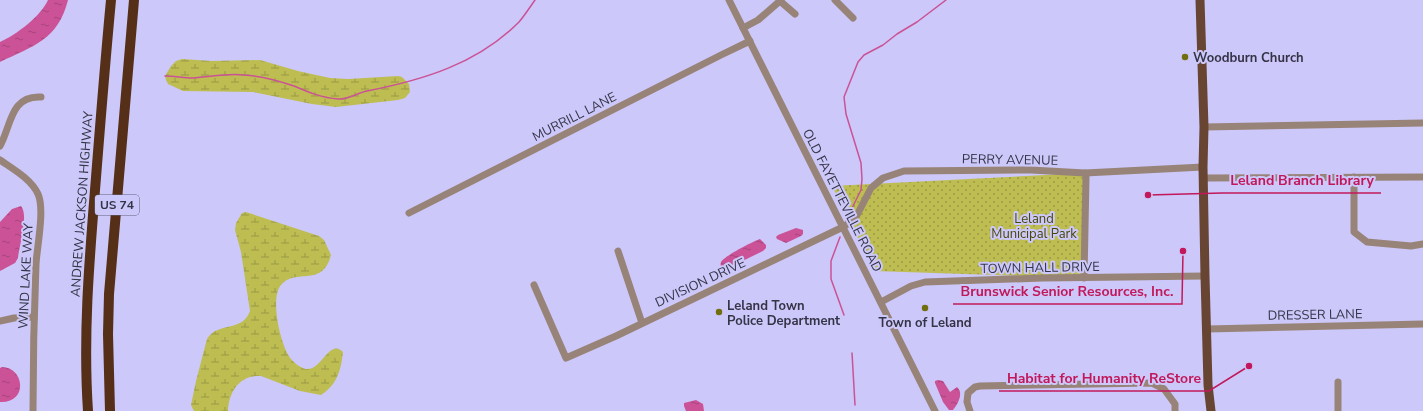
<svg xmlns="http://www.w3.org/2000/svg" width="1423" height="411" font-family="'Nunito Sans',sans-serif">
<defs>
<pattern id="green-dots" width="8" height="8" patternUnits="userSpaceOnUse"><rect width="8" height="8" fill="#bebd52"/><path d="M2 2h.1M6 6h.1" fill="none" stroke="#9b9a46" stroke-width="1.8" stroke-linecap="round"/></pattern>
<pattern id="wetland-marsh" width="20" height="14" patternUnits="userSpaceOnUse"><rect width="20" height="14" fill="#bebd52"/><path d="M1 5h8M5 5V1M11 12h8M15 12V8" fill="none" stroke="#9b9a46"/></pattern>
<pattern id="water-ripples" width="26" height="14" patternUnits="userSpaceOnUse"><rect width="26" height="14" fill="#cb5296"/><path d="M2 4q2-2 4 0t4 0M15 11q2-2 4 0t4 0" fill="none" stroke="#a6457c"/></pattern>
</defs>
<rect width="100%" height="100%" fill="#ccc8f9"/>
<polygon fill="url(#green-dots)" points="1085,173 1084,278 874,271 832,186"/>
<g fill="url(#wetland-marsh)">
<polygon points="182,59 212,61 260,60 298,71 330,78 348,79 398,76 402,77 409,84 410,92 405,98 398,100 336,107 312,104 253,92 183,91 168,84 166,80 165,76 171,66 176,61"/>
<path d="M246,212l73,24 5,4 7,15c-9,35 -38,10 -52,33 -8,15 2,59 12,71 3,4 10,9 15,10 16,2 23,-31 37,-17 -2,18 -6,33 -22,43l-21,-4 -39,-15c-22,-1 -32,16 -33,35h-34l-3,-6 5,-24 11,-42c11,-18 35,-6 43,-28l-9,-59 -6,-22 1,-7 6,-10z"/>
</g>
<g fill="url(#water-ripples)">
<path d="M48,0h20c-10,40 -35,46 -68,62v-20c16,-7 41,-26 48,-42z"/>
<path d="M21,206c8,9 -2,40 -3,52l-3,5 -15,8v-49l12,-13z"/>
<polygon points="796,228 803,230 803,234 801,236 786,243 777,239 776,237 778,235"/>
<path d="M760,239l6,6v3l-3,3 -41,20c-1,-3 -2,-6 -1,-9 3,-6 33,-21 39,-23z"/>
<path d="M2,367c22,0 27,36 -2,35v-34z"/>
<path d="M938,380l5,1 7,11 7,-5c7,6 1,17 -4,23h-4l-6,-8 -8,-19v-2z"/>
<polygon points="696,400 703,404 704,411 686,411 684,406 684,403"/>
</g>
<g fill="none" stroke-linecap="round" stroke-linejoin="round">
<g stroke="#cb5296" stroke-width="1.5">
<path d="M165,76c9,0 19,2 28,2 17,-1 34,-5 51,-3 17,1 35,6 50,11 14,6 28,12 44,13 9,1 19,-6 29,-8 56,-11 110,-27 152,-69 6,-7 11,-15 16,-22"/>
<polyline points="846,220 861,190 862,179 861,163 846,114 844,97 858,62 864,55 883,45 897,34 917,22 946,0"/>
<polyline points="840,237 831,261 831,279 844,315"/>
<polyline points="852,353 855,405"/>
</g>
<g stroke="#988378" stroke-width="7">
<polyline points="729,0 935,411"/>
<polyline points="835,0 853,18"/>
<polyline points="780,1 795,14"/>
<polyline points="743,28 758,20 781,0"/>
<polyline points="1204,127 1423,123"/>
<path d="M0,146c11,-19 10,-51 41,-49"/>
<path d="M0,160c13,9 31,19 38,34 7,15 -1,53 -2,70 -2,49 -3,98 -3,147"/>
<polyline points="1354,177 1354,232 1367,242 1411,246 1423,244"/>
<polyline points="1204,178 1423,177"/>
<polyline points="409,213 721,55 750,41"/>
<polyline points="618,251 642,323"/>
<polyline points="1084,278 1086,177 1085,173"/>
<polyline points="534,285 566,358 616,336 843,227 855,219 871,188 883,178 904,171 1031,170 1085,173 1203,167"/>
<polyline points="881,302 911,286 925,282 1043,278 1205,276"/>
<polyline points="0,321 14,318 34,317"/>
<polyline points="1207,329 1423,324"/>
<polyline points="1338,382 1338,411"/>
<polyline points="970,411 967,402 968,393 975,387 980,386 1152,383 1164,389 1175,404 1175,411"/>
</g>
<polyline stroke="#684532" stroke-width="9" points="1200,0 1204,127 1203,167 1205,276 1208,385 1211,411"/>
<g stroke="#562f19" stroke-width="10">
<path d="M88,411c-5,-74 1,-147 7,-221 5,-63 10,-127 16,-190"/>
<polyline points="110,411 108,334 109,294 134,0"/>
</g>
</g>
<g fill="#706e0f" stroke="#ccc8f9" stroke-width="1.5">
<circle cx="1185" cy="57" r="4"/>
<circle cx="925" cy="308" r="4"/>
<circle cx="719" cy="312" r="4"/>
</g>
<g text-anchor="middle" stroke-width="4" stroke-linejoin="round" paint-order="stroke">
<rect fill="#ccc8f9" stroke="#62607c" stroke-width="1" x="95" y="195" width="44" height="20" rx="3"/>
<g font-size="12" font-weight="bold" fill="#353447">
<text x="117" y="209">US 74</text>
</g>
<g font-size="13" font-weight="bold" fill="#353447" stroke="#ccc8f9" text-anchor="start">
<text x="1193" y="62">Woodburn Church</text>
<text x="727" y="310">Leland Town<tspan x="727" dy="15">Police Department</tspan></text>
<text x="925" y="327" text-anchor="middle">Town of Leland</text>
</g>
<g font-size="13" fill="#353447" stroke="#ccc8f9">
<text transform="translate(574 116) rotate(-27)" y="5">MURRILL LANE</text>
<text transform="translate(1010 159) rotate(1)" y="5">PERRY AVENUE</text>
<text transform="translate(843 200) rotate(63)" y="5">OLD FAYETTEVILLE ROAD</text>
<text transform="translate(81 204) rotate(-86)" y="5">ANDREW JACKSON HIGHWAY</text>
<text transform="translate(1040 267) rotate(-1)" y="5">TOWN HALL DRIVE</text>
<text transform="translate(25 276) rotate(-87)" y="5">WIND LAKE WAY</text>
<text transform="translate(700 282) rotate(-25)" y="5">DIVISION DRIVE</text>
<text transform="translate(1315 314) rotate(-1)" y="5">DRESSER LANE</text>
</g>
<g font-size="13" fill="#484706" stroke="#ccc8f9">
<text x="1034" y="223">Leland<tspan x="1034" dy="15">Municipal Park</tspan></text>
</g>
</g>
<path fill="none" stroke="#c2185b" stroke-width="1.5" d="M1148 195L1222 193H1381M1183 251L1182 304H953M1249 366L1209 391H999"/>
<g fill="#c2185b" stroke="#ccc8f9" stroke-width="1.5">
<circle cx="1148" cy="195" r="4"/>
<circle cx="1183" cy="251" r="4"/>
<circle cx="1249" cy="366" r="4"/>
</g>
<g font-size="14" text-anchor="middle" font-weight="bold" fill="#c2185b" stroke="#ccc8f9" stroke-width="4" stroke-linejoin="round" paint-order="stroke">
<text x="1302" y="185">Leland Branch Library</text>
<text x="1067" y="296">Brunswick Senior Resources, Inc.</text>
<text x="1104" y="383">Habitat for Humanity ReStore</text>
</g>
</svg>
